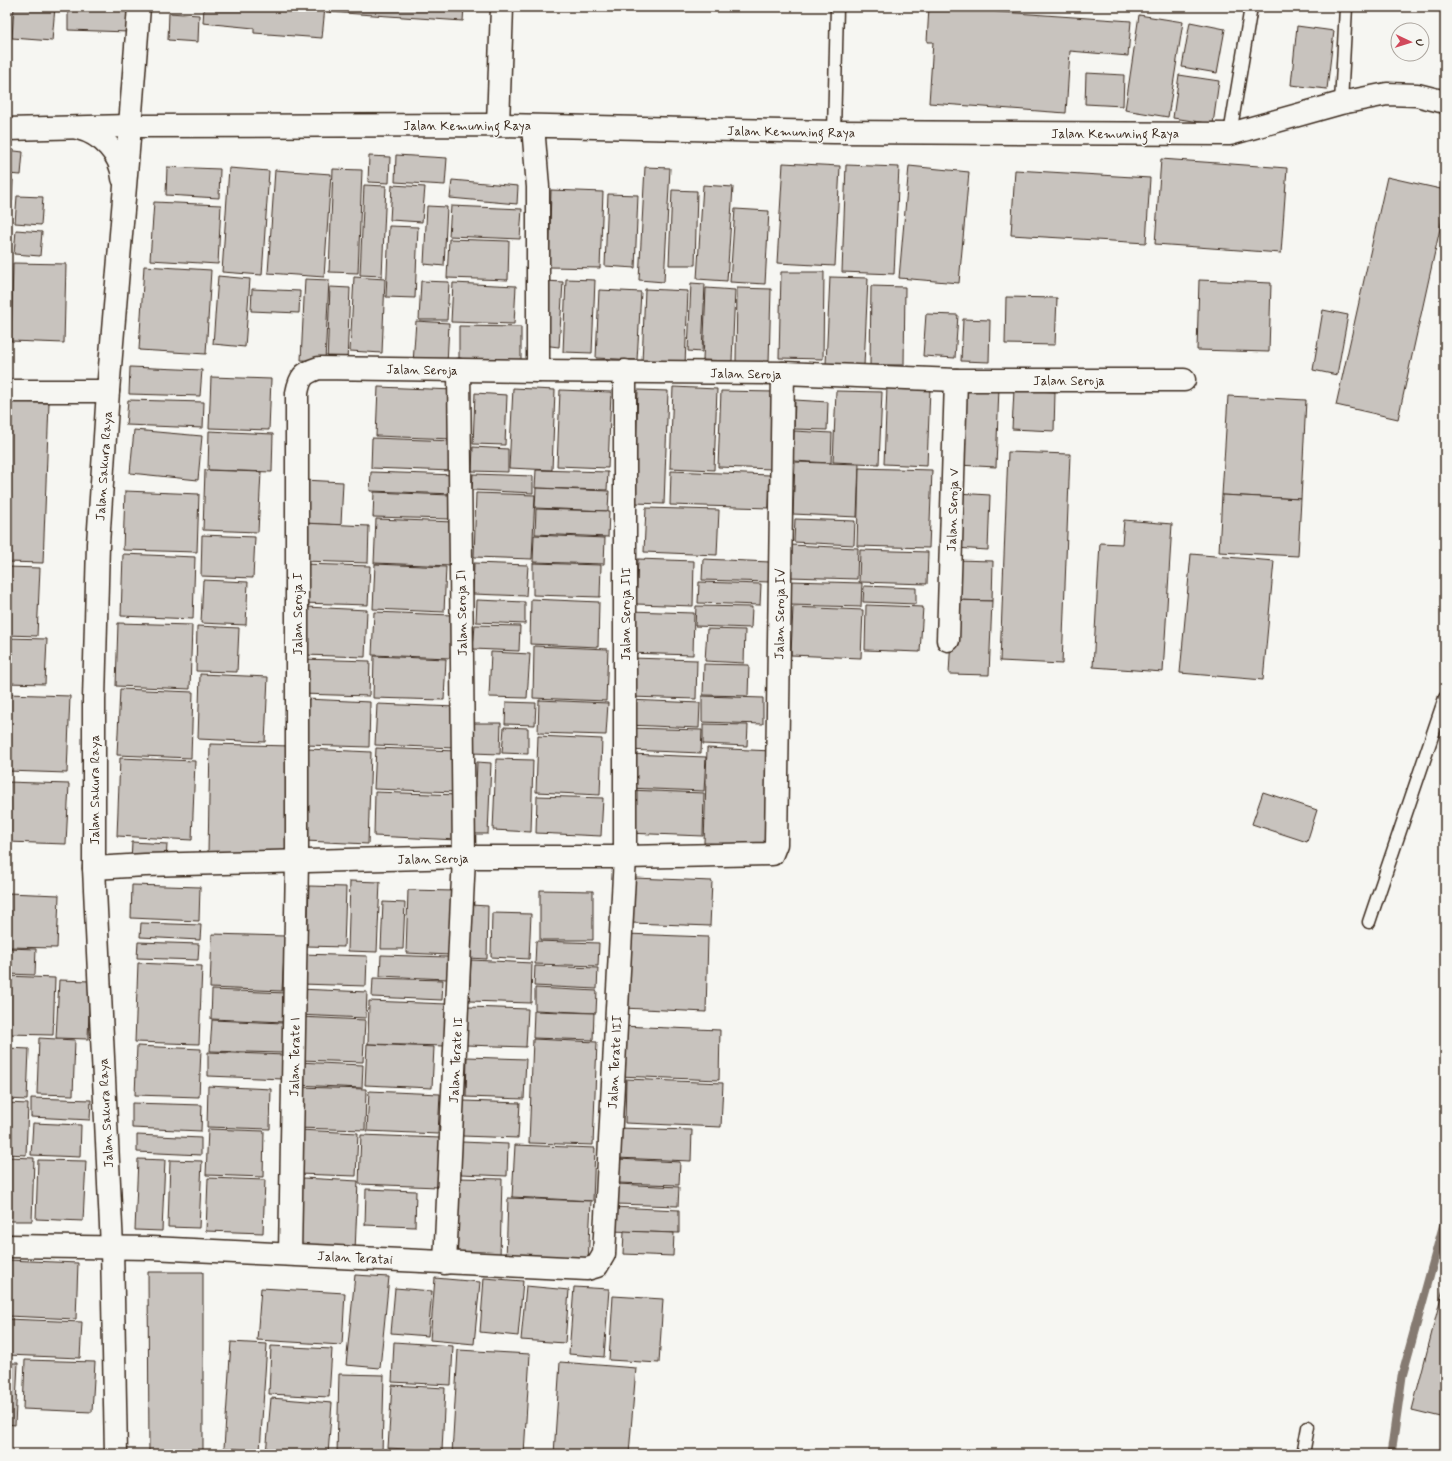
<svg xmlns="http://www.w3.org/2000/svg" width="1452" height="1461" font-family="Mynerve,sans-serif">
<rect width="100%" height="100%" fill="#f6f6f2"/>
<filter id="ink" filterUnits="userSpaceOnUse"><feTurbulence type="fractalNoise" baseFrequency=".025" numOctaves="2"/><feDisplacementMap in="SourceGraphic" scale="8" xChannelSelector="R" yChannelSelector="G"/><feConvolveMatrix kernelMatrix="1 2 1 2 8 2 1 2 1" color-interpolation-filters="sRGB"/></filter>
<g filter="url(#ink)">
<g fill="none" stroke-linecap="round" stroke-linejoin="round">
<polyline stroke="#857a71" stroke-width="9" points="1391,1454 1402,1376 1445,1220"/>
</g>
<g fill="#c8c3be" stroke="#3b2a1e">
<polygon points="14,7 55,7 52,41 12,38"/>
<polygon points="68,7 130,7 129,32 68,30"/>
<polygon points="204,7 224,7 256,10 256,7 325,7 322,38 254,33 254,28 203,23"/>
<polygon points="330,7 464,7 463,21 329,12"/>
<polygon points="929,7 1131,21 1128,56 1070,51 1066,113 929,103 933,42 927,42"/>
<polygon points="169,13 199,15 198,42 168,40"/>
<polygon points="1139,15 1183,22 1168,117 1125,110"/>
<polygon points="1190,22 1225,29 1217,73 1182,67"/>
<polygon points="1297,26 1334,31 1327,89 1291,85"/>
<polygon points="1086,73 1124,75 1123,106 1085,104"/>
<polygon points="1179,75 1219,81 1213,124 1173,118"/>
<polygon points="7,150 23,152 21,175 7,174"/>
<polygon points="396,155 447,158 445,185 395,182"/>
<polygon points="369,156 390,157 389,183 368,182"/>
<polygon points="1161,159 1287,168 1281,253 1155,244"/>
<polygon points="783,163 840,166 835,266 777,263"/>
<polygon points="846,165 899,167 894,274 842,272"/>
<polygon points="909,166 969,172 959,283 899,278"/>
<polygon points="167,167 220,169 219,198 166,195"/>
<polygon points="645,167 670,168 664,282 639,280"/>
<polygon points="229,168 269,171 262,275 222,272"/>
<polygon points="333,169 362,170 358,273 329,272"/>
<polygon points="275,170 331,174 324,277 268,273"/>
<polygon points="1015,170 1150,178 1146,243 1011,235"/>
<polygon points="1387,177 1445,190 1445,206 1398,419 1336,405"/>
<polygon points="7,180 13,180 12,201 7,201"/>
<polygon points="452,180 518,186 517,204 450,198"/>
<polygon points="364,185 386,186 382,276 360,275"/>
<polygon points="392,185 425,187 422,222 390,220"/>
<polygon points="703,185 733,187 727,281 697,279"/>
<polygon points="551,190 603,192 600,268 549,267"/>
<polygon points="672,190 697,191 695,265 669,265"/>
<polygon points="608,194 638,195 635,268 605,266"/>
<polygon points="17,196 43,197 41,225 15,223"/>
<polygon points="154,202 221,205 218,264 150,260"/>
<polygon points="7,206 10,206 8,232 7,232"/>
<polygon points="427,206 447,207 444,266 424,264"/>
<polygon points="451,206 522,209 520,239 449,236"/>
<polygon points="735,209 769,211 765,284 730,282"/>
<polygon points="389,226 418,227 415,298 386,297"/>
<polygon points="16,230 42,232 40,256 14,254"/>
<polygon points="449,239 509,241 508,280 447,278"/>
<polygon points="13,263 66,264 64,343 11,341"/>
<polygon points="144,266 211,270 206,354 139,350"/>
<polygon points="781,272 824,272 823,359 779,358"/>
<polygon points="218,276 250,279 245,347 213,344"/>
<polygon points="354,277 385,279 382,353 350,351"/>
<polygon points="830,277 868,278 864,366 826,364"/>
<polygon points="305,279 329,280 325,361 301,360"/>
<polygon points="566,279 595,280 592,353 563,352"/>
<polygon points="1199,280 1271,283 1269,352 1197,350"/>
<polygon points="421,281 449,282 447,320 419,320"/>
<polygon points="545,281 563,282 559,347 542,345"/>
<polygon points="453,283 516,286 514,324 451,322"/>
<polygon points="691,283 705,284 702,352 688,351"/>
<polygon points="871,286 905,287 904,365 870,365"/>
<polygon points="330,287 350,288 347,363 327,363"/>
<polygon points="706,288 735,290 732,361 703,360"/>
<polygon points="737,288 771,289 769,363 736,362"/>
<polygon points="252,289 300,291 299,313 251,311"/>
<polygon points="645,289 688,291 685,365 642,363"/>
<polygon points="599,290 641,292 637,360 596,358"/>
<polygon points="1006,297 1057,298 1055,345 1005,344"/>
<polygon points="1323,310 1348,315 1337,375 1313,370"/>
<polygon points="926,314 958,315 955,358 923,356"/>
<polygon points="963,319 990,320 989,362 961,361"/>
<polygon points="416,321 449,323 447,365 413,363"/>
<polygon points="459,326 521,327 521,367 459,366"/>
<polygon points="130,367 202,370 200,396 129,394"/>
<polygon points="211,377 271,379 269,430 209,428"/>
<polygon points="961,385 999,387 996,467 958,465"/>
<polygon points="887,386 930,388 927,466 884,464"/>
<polygon points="378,387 455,390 453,439 376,436"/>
<polygon points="673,387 717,389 714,470 670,468"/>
<polygon points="513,388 555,390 552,470 509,468"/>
<polygon points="560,390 611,392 608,468 557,466"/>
<polygon points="638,390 668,391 664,504 634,503"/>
<polygon points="1014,390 1055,392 1054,431 1012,429"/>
<polygon points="721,391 775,392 772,469 718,467"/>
<polygon points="836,391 882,392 879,464 833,462"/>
<polygon points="475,393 507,395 505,445 473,444"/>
<polygon points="1228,396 1306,400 1301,499 1222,495"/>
<polygon points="128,400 204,402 203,428 126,425"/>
<polygon points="795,400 828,402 827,430 794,429"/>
<polygon points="7,402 49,403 43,563 7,562"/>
<polygon points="134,430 202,436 198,480 130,473"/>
<polygon points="209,431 273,434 272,472 208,470"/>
<polygon points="794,431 832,433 831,463 793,461"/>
<polygon points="372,438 453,441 452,471 371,468"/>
<polygon points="473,447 508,449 508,472 472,471"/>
<polygon points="1008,452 1070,454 1062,664 1000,661"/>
<polygon points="795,462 859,464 857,517 793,514"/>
<polygon points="859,468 932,470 929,548 857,546"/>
<polygon points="205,470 261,472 258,532 203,530"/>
<polygon points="536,470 608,472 607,490 535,488"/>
<polygon points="671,471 770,475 769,508 670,505"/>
<polygon points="371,472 456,475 455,494 370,491"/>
<polygon points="473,474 533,476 533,493 472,490"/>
<polygon points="304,480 343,482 341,525 302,523"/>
<polygon points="536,488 609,491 608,511 535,508"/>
<polygon points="125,491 199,494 197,552 123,550"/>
<polygon points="374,492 450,495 449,519 373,517"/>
<polygon points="476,493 535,495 532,559 474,557"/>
<polygon points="957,493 990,495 988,550 955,548"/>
<polygon points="1222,495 1301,499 1298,556 1219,552"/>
<polygon points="646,508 719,510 717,555 644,552"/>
<polygon points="536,509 609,511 608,537 535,534"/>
<polygon points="376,519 454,522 452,566 374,563"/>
<polygon points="795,519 855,521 854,545 794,542"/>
<polygon points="1124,520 1172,524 1163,672 1093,667 1100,543 1122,544"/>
<polygon points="303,523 369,526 368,563 302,561"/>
<polygon points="202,535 255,537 253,578 201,576"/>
<polygon points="534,535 605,538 604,564 533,562"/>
<polygon points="790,545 858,548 857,579 789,577"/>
<polygon points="860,550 928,552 927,584 859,582"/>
<polygon points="123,554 195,557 193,619 121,616"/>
<polygon points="1191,554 1274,561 1263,680 1180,673"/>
<polygon points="638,559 694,561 693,606 636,604"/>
<polygon points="703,559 770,562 770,582 702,580"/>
<polygon points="955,560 993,561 992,601 954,600"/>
<polygon points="474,563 528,565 526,596 473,594"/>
<polygon points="533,563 601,565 600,597 533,595"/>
<polygon points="302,564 370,566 368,605 301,603"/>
<polygon points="375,564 446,567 444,612 373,609"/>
<polygon points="7,567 40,568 37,636 7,635"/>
<polygon points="203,580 248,582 246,625 201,623"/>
<polygon points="790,581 862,583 861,607 789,605"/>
<polygon points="699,582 761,584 760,605 698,603"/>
<polygon points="864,586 916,588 916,604 863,602"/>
<polygon points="531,599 599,602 598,647 530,644"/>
<polygon points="477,600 525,602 525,624 476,622"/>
<polygon points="953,600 992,601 989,675 949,674"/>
<polygon points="866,605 923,607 920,652 865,650"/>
<polygon points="696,606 752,607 751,628 695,626"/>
<polygon points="306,607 367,610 365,657 304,655"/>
<polygon points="793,607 863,610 861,658 791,655"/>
<polygon points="629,611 694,613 693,655 627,653"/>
<polygon points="374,612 452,615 450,658 372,655"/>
<polygon points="118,623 192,625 190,689 116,686"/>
<polygon points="475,625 520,626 519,651 473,649"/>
<polygon points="197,626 239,628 237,672 196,671"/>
<polygon points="707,629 745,630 744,663 705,661"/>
<polygon points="7,638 47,639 45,684 7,683"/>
<polygon points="534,646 608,649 606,701 533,698"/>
<polygon points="491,652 530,654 527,698 489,697"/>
<polygon points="374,656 446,659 444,700 373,698"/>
<polygon points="632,658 697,660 696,699 630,697"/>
<polygon points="302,659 370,661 369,696 300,694"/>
<polygon points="704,664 749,665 748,696 703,695"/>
<polygon points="200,674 268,677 265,742 198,739"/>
<polygon points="120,689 193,692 191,758 117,755"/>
<polygon points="7,694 70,696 67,773 7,771"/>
<polygon points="702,696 763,698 763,724 702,722"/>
<polygon points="306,699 370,702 369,747 305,745"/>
<polygon points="539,700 608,703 606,735 538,733"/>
<polygon points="628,700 700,703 699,728 627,725"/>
<polygon points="506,702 536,703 535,725 505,724"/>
<polygon points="377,704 456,707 454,748 375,745"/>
<polygon points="473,723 501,723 500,754 472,753"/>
<polygon points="703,724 748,725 747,746 703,744"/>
<polygon points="504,727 528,728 528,754 502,753"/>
<polygon points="628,728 702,730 701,753 627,750"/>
<polygon points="538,736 602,739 600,795 536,792"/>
<polygon points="210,744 291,746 289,855 208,853"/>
<polygon points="376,748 457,751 456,792 374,789"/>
<polygon points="707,748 772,751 769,845 704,843"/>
<polygon points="308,749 371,752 368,844 305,841"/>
<polygon points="629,754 706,757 704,791 627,788"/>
<polygon points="120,758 195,761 192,840 117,836"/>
<polygon points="496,759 533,760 531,832 493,830"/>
<polygon points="477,762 491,763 488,834 474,834"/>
<polygon points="7,782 69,784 66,844 7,842"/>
<polygon points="628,790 704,793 703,836 626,833"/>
<polygon points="375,792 459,795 457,840 374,836"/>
<polygon points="1263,792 1317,810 1307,842 1252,824"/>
<polygon points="537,796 603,798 601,836 536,833"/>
<polygon points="132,842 167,844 166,864 131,862"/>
<polygon points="634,878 712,881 710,926 632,923"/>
<polygon points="350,881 380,882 377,952 348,951"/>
<polygon points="132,885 200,887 199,921 131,918"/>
<polygon points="309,886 346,887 344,947 307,946"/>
<polygon points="408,890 454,891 451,955 406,953"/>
<polygon points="540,890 593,891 593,940 540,940"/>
<polygon points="7,893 59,895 57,948 7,947"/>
<polygon points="383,902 405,903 403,949 381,949"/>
<polygon points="471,905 488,906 487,959 469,958"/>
<polygon points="492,913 531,914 529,959 491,957"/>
<polygon points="141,923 201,925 200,940 140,937"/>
<polygon points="212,934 285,936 282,991 210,988"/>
<polygon points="626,934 708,937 706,1012 623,1008"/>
<polygon points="536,941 599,943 598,966 535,964"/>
<polygon points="138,942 199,944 198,960 137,958"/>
<polygon points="7,948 36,949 35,975 7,974"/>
<polygon points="302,954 367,956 366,986 301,984"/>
<polygon points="381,955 448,957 447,979 380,976"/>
<polygon points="471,960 532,963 531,1003 469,1001"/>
<polygon points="138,963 202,966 199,1044 135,1042"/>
<polygon points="535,966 598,968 597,989 534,986"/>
<polygon points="7,976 55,978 53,1035 7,1034"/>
<polygon points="373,978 443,980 442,1000 372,997"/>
<polygon points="59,980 90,981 88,1039 56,1038"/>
<polygon points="535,988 597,991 596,1013 535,1010"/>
<polygon points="299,989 367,992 366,1018 298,1015"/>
<polygon points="212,990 286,993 285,1022 211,1019"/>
<polygon points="369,1001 447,1004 446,1046 368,1044"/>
<polygon points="468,1007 528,1009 526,1047 466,1045"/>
<polygon points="534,1011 594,1013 593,1040 533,1038"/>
<polygon points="299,1017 365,1020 363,1062 298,1060"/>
<polygon points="212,1020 283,1023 282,1053 210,1051"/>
<polygon points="620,1026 720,1030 719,1080 618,1076"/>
<polygon points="39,1038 75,1040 73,1095 37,1094"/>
<polygon points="533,1039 597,1042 593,1145 529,1143"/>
<polygon points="367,1044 434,1047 432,1088 365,1085"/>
<polygon points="137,1046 201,1049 199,1097 135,1095"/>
<polygon points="7,1048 29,1049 27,1100 7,1099"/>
<polygon points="208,1052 285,1055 283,1079 208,1076"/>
<polygon points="467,1057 526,1059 524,1099 466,1097"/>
<polygon points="297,1062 363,1065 362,1088 296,1085"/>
<polygon points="626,1079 723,1083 721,1127 625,1123"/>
<polygon points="208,1086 271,1089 270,1129 207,1127"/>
<polygon points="297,1087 366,1089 365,1130 295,1128"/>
<polygon points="369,1091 440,1094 438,1134 367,1131"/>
<polygon points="31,1098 91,1100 90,1120 31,1117"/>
<polygon points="464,1101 520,1103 518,1138 462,1136"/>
<polygon points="7,1103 28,1104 26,1155 7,1154"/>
<polygon points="132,1103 202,1105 201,1131 132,1128"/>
<polygon points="33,1123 81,1125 80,1157 31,1155"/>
<polygon points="617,1128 692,1130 691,1161 616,1158"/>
<polygon points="208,1129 264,1131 263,1177 206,1175"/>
<polygon points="299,1130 358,1133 356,1176 297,1174"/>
<polygon points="137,1135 201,1138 201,1155 137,1152"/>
<polygon points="361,1135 440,1138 438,1187 359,1184"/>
<polygon points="462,1142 508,1144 507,1176 461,1174"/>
<polygon points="515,1145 595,1148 593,1201 512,1197"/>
<polygon points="7,1157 34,1158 32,1221 7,1221"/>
<polygon points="138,1159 165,1160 162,1231 135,1230"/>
<polygon points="617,1159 680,1162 679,1185 617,1183"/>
<polygon points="38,1160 86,1161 83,1221 36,1219"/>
<polygon points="170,1160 202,1161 199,1228 168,1227"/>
<polygon points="208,1178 265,1180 263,1233 206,1231"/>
<polygon points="303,1178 358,1181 355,1251 300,1249"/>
<polygon points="458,1178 502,1179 500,1257 455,1256"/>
<polygon points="617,1184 679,1187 678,1206 616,1204"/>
<polygon points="366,1189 416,1191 415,1227 365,1225"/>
<polygon points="508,1198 591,1201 588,1264 506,1261"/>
<polygon points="612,1207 679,1210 679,1233 610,1231"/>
<polygon points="624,1231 674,1233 673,1256 623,1254"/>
<polygon points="7,1260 78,1263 76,1319 7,1316"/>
<polygon points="148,1272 203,1272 203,1454 149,1454"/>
<polygon points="355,1275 389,1277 380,1368 346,1365"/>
<polygon points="435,1278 480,1282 474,1344 430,1340"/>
<polygon points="484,1278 523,1281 518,1336 480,1332"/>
<polygon points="1445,1281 1445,1418 1412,1410"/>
<polygon points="526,1286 569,1290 565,1343 521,1340"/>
<polygon points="574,1287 609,1289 604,1357 569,1354"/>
<polygon points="261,1288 345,1293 342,1345 257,1340"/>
<polygon points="395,1288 432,1291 428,1336 391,1333"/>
<polygon points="613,1296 663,1299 659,1363 609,1360"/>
<polygon points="7,1319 82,1322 80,1358 7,1355"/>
<polygon points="231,1342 267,1344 260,1451 224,1448"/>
<polygon points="394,1342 453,1346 451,1385 392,1382"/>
<polygon points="271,1346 332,1349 329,1397 269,1394"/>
<polygon points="458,1350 530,1354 524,1454 452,1454"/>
<polygon points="25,1360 95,1362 92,1412 23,1409"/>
<polygon points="560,1362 636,1368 629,1454 554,1454"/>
<polygon points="7,1363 18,1363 15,1425 7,1424"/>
<polygon points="339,1374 384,1375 382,1454 337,1454"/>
<polygon points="392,1385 445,1388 442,1451 388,1448"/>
<polygon points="271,1398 332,1403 328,1454 266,1454"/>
</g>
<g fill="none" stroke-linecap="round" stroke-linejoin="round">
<defs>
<g id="lane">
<polyline points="1341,103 1346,7"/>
<polyline points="834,132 837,7"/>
<polyline points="1230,134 1251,7"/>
<polyline points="1369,922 1445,698"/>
<polyline points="1303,1454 1308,1427"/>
</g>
<g id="street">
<polyline points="498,125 502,7"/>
<polyline points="533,126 538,187 538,371"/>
<polyline points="7,391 108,391"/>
<polyline points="948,640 956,380"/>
<polyline points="94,868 145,865 464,857 625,857 772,854 776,844 783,373"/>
<polyline points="7,1246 151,1248 587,1269 597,1266 604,1254 625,857 625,371"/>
<path d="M290,1254l7,-393v-468c3,-16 6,-20 22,-25l219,3 245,2 173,7h228"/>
<polyline points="445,1263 464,857 459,370"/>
</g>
<g id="secondary">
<path d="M78,128c24,6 43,26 45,50"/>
<polyline points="7,129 130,126 498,125 834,132 1230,134 1341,103 1387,94 1417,95 1445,102"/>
<polyline points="116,1454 112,1247 94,868 94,700 98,544 108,391 130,126 139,7"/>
</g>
</defs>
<use href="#lane" stroke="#3b2a1e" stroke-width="15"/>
<use href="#street" stroke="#3b2a1e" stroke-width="25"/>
<use href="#secondary" stroke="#3b2a1e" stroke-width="25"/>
<use href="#lane" stroke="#f6f6f2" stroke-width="12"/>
<use href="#street" stroke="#f6f6f2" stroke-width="22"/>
<use href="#secondary" stroke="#f6f6f2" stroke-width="22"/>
</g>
</g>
<g text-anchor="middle" stroke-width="3" stroke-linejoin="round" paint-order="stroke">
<g font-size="13" fill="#3b2a1e" stroke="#f6f6f2">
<text x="467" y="130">Jalan Kemuning Raya</text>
<text transform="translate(791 131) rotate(1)" y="5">Jalan Kemuning Raya</text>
<text x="1115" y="138">Jalan Kemuning Raya</text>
<text transform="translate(422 369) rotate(1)" y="5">Jalan Seroja</text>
<text transform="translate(746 373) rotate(1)" y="5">Jalan Seroja</text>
<text x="1069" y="385">Jalan Seroja</text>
<text transform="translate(103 466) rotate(-86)" y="5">Jalan Sakura Raya</text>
<text transform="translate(952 510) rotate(-88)" y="5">Jalan Seroja V</text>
<text transform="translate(461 613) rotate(-91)" y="5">Jalan Seroja II</text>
<text transform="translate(297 614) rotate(-90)" y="5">Jalan Seroja I</text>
<text transform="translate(625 614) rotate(-90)" y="5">Jalan Seroja III</text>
<text transform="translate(779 614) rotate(-89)" y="5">Jalan Seroja IV</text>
<text transform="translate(94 790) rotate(-90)" y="5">Jalan Sakura Raya</text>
<text transform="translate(433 858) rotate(-1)" y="5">Jalan Seroja</text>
<text transform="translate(294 1057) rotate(-89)" y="5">Jalan Terate I</text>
<text transform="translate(455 1060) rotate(-87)" y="5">Jalan Terate II</text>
<text transform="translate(614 1062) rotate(-87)" y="5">Jalan Terate III</text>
<text transform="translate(105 1113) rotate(-93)" y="5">Jalan Sakura Raya</text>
<text transform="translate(355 1257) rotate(3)" y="5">Jalan Teratai</text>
</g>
</g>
<rect width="1452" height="1461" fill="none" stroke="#f6f6f2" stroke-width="24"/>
<rect x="12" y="12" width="1428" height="1437" fill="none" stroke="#3b2a1e" stroke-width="1.5" filter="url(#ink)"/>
<g transform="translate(1410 42) rotate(94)"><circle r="19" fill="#f6f6f2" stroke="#aba49d"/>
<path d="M0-3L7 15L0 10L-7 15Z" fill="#d1495b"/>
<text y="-6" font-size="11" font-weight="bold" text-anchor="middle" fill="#3b2a1e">U</text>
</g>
</svg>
